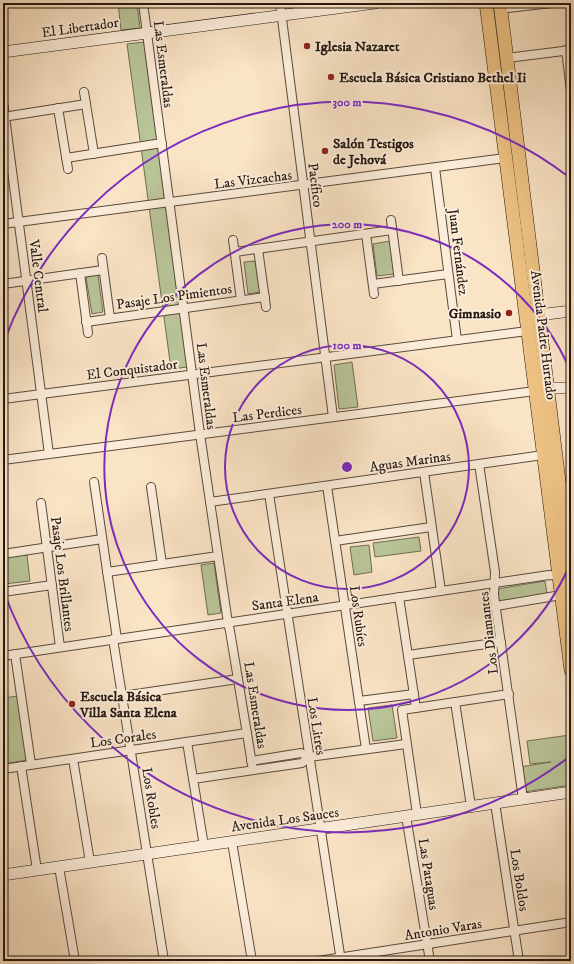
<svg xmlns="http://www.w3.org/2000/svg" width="574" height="964" font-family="'IM FELL DW Pica',serif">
<rect width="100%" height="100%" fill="#fae4c6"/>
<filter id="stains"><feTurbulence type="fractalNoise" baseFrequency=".005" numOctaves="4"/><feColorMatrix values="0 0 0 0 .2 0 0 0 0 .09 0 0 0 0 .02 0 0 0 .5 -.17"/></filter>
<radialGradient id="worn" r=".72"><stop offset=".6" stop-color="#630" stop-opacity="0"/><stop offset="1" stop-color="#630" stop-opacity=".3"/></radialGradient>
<g fill="#b9c598" stroke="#6e6e54">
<polygon points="118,3 137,3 140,28 121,30"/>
<polygon points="144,42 188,367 171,369 127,44"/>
<polygon points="390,241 394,274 377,276 373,244"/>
<polygon points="255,261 260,292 248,294 244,262"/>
<polygon points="98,275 103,312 92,314 86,277"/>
<polygon points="352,362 358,407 339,409 334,365"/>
<polygon points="419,537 421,551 375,557 373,543"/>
<polygon points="369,545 372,572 354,575 350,547"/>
<polygon points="27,555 30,581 4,584 3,557"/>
<polygon points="214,563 221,613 208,615 201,565"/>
<polygon points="545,581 547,594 499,601 497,589"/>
<polygon points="18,696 28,760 3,764 3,698"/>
<polygon points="392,705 397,738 373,741 368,708"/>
<polygon points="570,735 571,785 524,792 520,767 551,762 530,764 527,741"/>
</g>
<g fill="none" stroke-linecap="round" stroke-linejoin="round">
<defs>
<g id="street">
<polyline points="143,3 200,434 228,623 230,631 253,770"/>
<polyline points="280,3 333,417"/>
<polyline points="500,9 552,3"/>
<polyline points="566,50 571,91"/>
<polyline points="507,58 571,50"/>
<polyline points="84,92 94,154"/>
<polyline points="3,102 49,454"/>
<polyline points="58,108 68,169"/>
<polyline points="3,117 86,104"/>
<polyline points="66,158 162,143"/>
<polyline points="435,168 457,340"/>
<polyline points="391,220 399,281"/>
<polyline points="3,224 505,158"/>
<polyline points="366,234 374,294"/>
<polyline points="233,240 241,300"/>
<polyline points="258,249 266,307"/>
<polyline points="235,252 392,230"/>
<polyline points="102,258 110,318"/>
<polyline points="80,273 88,333"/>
<polyline points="3,284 103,270"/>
<polyline points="373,284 448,274"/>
<polyline points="86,322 265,297"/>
<polyline points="3,399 527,331"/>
<polyline points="3,460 535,391"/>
<polyline points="479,464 495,572 494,595 523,799"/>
<polyline points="424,472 441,591"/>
<polyline points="94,482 117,639"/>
<polyline points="327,486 366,749"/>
<polyline points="151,487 162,564"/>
<polyline points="559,488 571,486"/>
<polyline points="269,494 341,961"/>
<polyline points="210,502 543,455"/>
<polyline points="41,503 60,647"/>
<polyline points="335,541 431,527"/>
<polyline points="3,554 102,539"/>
<polyline points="107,572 218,556"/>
<polyline points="3,592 52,585"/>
<polyline points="399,597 416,708"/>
<polyline points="496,606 561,595"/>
<polyline points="113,639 164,961"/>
<polyline points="15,654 31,764"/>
<polyline points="408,655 501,642"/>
<polyline points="3,656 549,575 562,576"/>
<polyline points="122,696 238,679"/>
<polyline points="359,701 414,694"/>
<polyline points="455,702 471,806"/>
<polyline points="187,742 204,846"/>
<polyline points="73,759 90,862"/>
<polyline points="251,761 301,753 309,757 406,744"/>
<polyline points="21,766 37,870"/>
<polyline points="3,769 247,733"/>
<polyline points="193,779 302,763 309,757"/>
<polyline points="495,803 519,961"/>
<polyline points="417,814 402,710 509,694"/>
<polyline points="406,816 430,961"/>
<polyline points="232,842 252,961"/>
<polyline points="59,867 75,961"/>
<polyline points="318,961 571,922"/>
</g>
<g id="secondary">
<polyline points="3,52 375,3"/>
<polyline points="530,316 571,311"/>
<polyline points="547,388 571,388"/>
<polyline points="3,875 571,792"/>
</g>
<g id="primary">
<polyline points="486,3 571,670"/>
<polyline points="500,3 571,578"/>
</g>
</defs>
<use href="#street" stroke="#5a4a3e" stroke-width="10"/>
<use href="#secondary" stroke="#241710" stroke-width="12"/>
<use href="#primary" stroke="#241710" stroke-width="14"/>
<use href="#street" stroke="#fcedda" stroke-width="8"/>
<use href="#secondary" stroke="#fcedda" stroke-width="11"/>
<use href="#primary" stroke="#edc283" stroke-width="13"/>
</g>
<g fill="none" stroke="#7b2cbf" stroke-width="2">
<circle cx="347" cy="467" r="122"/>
<path d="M571 562A243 243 0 1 1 571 372"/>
<path d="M569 757A365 365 0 0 1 4 592M4 342A365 365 0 0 1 569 177"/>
</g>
<g fill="#8f2418" stroke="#fcedda" stroke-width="1.5">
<circle cx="307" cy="46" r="4"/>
<circle cx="331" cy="77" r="4"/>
<circle cx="325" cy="151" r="4"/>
<circle cx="509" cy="313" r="4"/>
<circle cx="72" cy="704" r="4"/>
</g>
<g text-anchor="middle" stroke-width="4" stroke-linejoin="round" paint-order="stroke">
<g font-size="14" fill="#241710" stroke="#fcedda">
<text transform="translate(80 27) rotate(-8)" y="5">El Libertador</text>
<text transform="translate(164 64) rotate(83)" y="5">Las Esmeraldas</text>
<text transform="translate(253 179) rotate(-7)" y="5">Las Vizcachas</text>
<text transform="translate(316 185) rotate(83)" y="5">Pacífico</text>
<text transform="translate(459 252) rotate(83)" y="5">Juan Fernández</text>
<text transform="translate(39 276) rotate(83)" y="5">Valle Central</text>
<text transform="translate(174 296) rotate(-8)" y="5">Pasaje Los Pimientos</text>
<text transform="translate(544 335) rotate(83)" y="5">Avenida Padre Hurtado</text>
<text transform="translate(132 369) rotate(-7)" y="5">El Conquistador</text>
<text transform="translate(207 386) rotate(83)" y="5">Las Esmeraldas</text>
<text transform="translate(267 413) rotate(-7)" y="5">Las Perdices</text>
<text transform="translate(410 461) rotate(-8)" y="5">Aguas Marinas</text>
<text transform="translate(63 574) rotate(83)" y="5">Pasaje Los Brillantes</text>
<text transform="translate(285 601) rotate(-8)" y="5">Santa Elena</text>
<text transform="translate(359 616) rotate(82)" y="5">Los Rubíes</text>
<text transform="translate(488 633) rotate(-97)" y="5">Los Diamantes</text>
<text transform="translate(256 705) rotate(81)" y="5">Las Esmeraldas</text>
<text transform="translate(317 726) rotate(81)" y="5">Los Litres</text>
<text transform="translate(123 738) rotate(-8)" y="5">Los Corales</text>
<text transform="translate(152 798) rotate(81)" y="5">Los Robles</text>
<text transform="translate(285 819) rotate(-8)" y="5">Avenida Los Sauces</text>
<text transform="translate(429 874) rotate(81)" y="5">Las Pataguas</text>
<text transform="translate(520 880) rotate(81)" y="5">Los Boldos</text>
<text transform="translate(443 929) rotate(-9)" y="5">Antonio Varas</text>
</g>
<g font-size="14" font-weight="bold" fill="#241710" stroke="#fcedda" text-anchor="start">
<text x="315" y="51">Iglesia Nazaret</text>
<text x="339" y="82">Escuela Básica Cristiano Bethel Ii</text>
<text x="333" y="148">Salón Testigos<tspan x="333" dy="16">de Jehová</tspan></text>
<text x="501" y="318" text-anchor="end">Gimnasio</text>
<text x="80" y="701">Escuela Básica<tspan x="80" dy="16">Villa Santa Elena</tspan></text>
</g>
</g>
<circle cx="347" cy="467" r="6" fill="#7b2cbf" stroke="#fcedda" stroke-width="2"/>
<g font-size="12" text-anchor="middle" font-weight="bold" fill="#7b2cbf" stroke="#fcedda" stroke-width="4" stroke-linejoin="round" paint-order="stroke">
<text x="347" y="106">300 m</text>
<text x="347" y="228">200 m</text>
<text x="347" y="349">100 m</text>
</g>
<rect width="574" height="964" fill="none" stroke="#fae4c6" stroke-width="16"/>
<rect x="4" y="4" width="566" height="956" fill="none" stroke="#241710" stroke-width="2"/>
<rect x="8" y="8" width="558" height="948" fill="none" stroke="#241710"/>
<rect width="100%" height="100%" filter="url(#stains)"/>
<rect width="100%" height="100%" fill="url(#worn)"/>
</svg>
